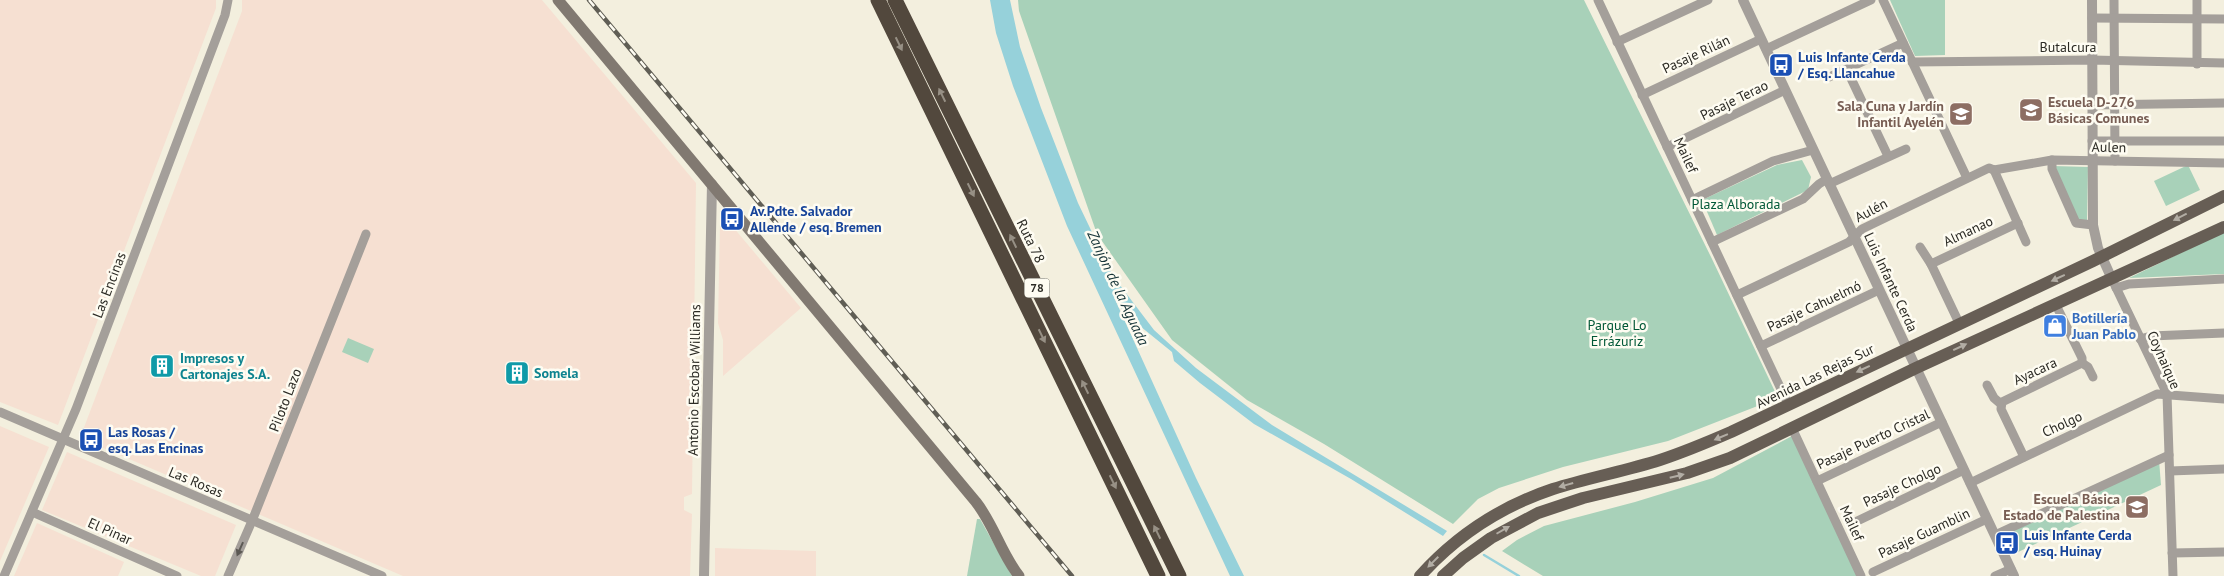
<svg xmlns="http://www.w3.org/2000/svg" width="2224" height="576" font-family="'PT Sans',sans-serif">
<rect width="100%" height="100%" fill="#f3efde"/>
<g fill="#f6e0d2">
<polygon points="0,0 216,0 216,8 58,425 0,402"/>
<polygon points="242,0 542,0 696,183 692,494 684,497 684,510 692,514 690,576 403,576 80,438 242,11"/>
<polygon points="728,221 801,308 723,376 723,340 718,323 720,224"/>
<polygon points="0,426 49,447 0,561"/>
<polygon points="67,452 236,525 215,576 201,576 42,510"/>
<polygon points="37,523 124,562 118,576 14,576"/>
<polygon points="715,548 816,551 816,576 715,576"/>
</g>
<g fill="#a8d1b9">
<polygon points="1018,0 1584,0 1712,259 1778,398 1668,441 1563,467 1499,488 1478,499 1453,524 1324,444 1247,400 1172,340 1097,234 1019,11"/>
<polygon points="1890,0 1945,0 1945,55 1915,56"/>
<polygon points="1802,160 1811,177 1808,190 1717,235 1702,200 1777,165"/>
<polygon points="2188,165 2200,190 2166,206 2154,181"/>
<polygon points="2053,166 2088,167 2087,221 2077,221"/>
<polygon points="2224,232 2224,274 2129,278"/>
<polygon points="348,338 374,349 368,363 342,352"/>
<polygon points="1792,436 1857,576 1543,576 1502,551 1517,540 1544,526 1635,502 1713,478"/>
<polygon points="2159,460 2161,485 2014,554 2003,533"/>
<polygon points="977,519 980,519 1012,576 967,576"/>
</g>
<polygon fill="#96d1da" points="990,0 1010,0 1020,47 1041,108 1078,203 1113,276 1154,330 1196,368 1272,425 1447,531 1443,536 1351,479 1254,424 1200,383 1174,361 1172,352 1135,322 1131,324 1113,295 1196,478 1244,576 1230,576 1067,226 1013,86 996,33"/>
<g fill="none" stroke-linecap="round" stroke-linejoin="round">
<polyline stroke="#96d1da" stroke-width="2.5" points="1484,555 1519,576"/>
<g stroke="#a49f9a" stroke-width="9">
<polyline points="1598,0 1788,404"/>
<polyline points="1883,0 1967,178"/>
<polyline points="2114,0 2115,161"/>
<polyline points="2197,0 2197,64"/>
<polyline points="2092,18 2224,19"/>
<polyline points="1617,42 1708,0"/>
<polyline points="1766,49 1871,0"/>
<polyline points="1912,62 2092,60 2224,63"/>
<polyline points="1847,70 1888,156"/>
<polyline points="1827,78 1903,43"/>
<polyline points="1642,95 1761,39"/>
<polyline points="2092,105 2224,103"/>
<polyline points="2092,141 2224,141"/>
<polyline points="1667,147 1785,90"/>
<polyline points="2052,160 2052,169 2076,223 2093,225"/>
<polyline points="1994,170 2026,242"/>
<polyline points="1829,184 1906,149"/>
<polyline points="1692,200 1773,161 1813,150"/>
<polyline points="1712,242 1803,199 1819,184 1827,179"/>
<polyline points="1920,247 1931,264 1960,325"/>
<polyline points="1931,264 2018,223"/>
<polyline points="2111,277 2167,394 2173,576"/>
<polyline points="2116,288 2129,284 2224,279"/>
<polyline points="1737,295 1849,242 1862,229 1989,168 1994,170 2052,160 2224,163"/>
<polyline points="2140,339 2151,336 2224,333"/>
<polyline points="1761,346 1879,290"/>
<polyline points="2082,363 2088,367 2093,377"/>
<polyline points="1987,385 1994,398 2001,404"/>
<polyline points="0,412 382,576"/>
<polyline points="1792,428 1861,576"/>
<polyline points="2024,457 2001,409 2002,402 2082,363 2082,358 2055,303"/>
<polyline points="2170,471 2224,469"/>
<polyline points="1817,481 1942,422"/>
<polyline points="1970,483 2157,394 2224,399"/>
<polyline points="32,512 177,576"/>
<polyline points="1851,524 1964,470"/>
<polyline points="1995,535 2169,455"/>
<polyline points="2172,553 2224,552"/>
<polyline points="1873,572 1987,519"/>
<polyline points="4,576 76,409 225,15 228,0"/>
<polyline points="228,576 252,521 366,234"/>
<polyline points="1995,576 2011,569"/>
</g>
<g stroke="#a49f9a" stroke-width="10">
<polyline points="1743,0 2014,576"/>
<polyline points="2092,0 2093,225 2098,248 2111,277"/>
<polyline points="704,576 712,184"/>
</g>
<path stroke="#817971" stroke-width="11" d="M558,0l418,502c18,23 25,51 43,74"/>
<g stroke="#675e55" stroke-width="12">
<path d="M1420,576c36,-40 82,-70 133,-87 35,-11 72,-18 107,-29 24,-8 48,-18 71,-28l362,-171 131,-65"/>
<polyline points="1443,576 1463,558 1491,538 1538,513 1583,498 1687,473 1730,458 1916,368 2224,227"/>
</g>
<g stroke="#52483d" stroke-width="15">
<polyline points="878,0 1158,576"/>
<polyline points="895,0 1179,576"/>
</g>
<defs>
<polyline id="rail" points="589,0 1072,576"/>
</defs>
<use href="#rail" stroke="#605e55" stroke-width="4.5"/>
<use href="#rail" stroke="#fefcf2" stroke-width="2.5" stroke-dasharray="8" stroke-linecap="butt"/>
</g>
<defs><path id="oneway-solid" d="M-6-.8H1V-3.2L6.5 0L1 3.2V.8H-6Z" transform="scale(1.25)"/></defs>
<g fill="#979085">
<use href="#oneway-solid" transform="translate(899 44) rotate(64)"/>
<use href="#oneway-solid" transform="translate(942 95) rotate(-116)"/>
<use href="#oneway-solid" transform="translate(971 190) rotate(64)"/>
<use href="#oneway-solid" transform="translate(1013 241) rotate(-116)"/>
<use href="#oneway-solid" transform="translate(1042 336) rotate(64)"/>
<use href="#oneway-solid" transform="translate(1085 387) rotate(-116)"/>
<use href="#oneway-solid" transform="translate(1113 482) rotate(64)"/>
<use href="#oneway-solid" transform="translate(1157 532) rotate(-116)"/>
</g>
<g fill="#b2ada4">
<use href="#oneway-solid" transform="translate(2180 217) rotate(153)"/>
<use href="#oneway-solid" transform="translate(2058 278) rotate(155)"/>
<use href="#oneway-solid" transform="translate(1960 347) rotate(-25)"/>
<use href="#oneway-solid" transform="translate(1863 369) rotate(155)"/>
<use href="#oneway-solid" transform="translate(1721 437) rotate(157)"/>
<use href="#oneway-solid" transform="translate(1677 476) rotate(-14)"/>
<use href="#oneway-solid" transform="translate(1566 485) rotate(164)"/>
<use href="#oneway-solid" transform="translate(1503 530) rotate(-30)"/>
<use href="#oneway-solid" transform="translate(1433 562) rotate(135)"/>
</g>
<use fill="#5c5954" href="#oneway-solid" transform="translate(240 549) rotate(114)"/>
<defs>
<symbol id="bus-square" viewBox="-11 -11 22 22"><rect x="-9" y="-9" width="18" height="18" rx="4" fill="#1a4fb4" stroke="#fefcf2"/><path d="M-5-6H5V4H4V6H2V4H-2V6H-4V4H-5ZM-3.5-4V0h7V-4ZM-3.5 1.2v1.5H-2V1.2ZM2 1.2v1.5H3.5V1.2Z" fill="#fff"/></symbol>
<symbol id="school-square" viewBox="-11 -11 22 22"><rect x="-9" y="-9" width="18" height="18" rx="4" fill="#8d6e63" stroke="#fefcf2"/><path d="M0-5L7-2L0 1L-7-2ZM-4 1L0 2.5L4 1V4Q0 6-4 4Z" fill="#fff"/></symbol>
<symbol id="shop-square" viewBox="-11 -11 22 22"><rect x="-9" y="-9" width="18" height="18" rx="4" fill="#3f7fe0" stroke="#fefcf2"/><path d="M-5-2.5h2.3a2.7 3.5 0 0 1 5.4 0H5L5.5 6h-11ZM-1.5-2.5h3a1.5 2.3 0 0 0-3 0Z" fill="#fff"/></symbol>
<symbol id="building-square" viewBox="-11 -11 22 22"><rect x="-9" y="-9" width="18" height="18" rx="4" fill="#0f9aa8" stroke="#fefcf2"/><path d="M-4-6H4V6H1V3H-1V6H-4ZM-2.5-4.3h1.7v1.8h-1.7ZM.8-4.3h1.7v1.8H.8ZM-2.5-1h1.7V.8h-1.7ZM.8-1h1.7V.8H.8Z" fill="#fff"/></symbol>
</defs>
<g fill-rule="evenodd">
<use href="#bus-square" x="1767" y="51" width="28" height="28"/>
<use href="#school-square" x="2017" y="96" width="28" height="28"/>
<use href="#school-square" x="1947" y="100" width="28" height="28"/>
<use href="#bus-square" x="718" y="205" width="28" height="28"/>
<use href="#shop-square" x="2041" y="312" width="28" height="28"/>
<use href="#building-square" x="148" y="352" width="28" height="28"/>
<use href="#building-square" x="503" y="359" width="28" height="28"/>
<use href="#bus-square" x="77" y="426" width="28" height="28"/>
<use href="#school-square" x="2123" y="493" width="28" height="28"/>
<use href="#bus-square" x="1993" y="529" width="28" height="28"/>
</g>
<g text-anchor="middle" stroke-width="5" stroke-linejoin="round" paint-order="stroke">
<rect fill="#fefcf2" stroke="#6b6a62" stroke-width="1" x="1024.5" y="278.5" width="25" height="19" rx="4"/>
<g font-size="12" font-weight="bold" fill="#2c2b25">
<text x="1037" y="292">78</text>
</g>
<g font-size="14" fill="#2c2b25" stroke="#fefcf2">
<text x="2068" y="52">Butalcura</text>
<text transform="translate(1696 54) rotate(-25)" y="5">Pasaje Rilán</text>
<text transform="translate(1734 100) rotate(-26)" y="5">Pasaje Terao</text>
<text transform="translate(2109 147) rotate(1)" y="5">Aulen</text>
<text transform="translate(1686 155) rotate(65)" y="5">Mailef</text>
<text transform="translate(1871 210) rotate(-28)" y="5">Aulén</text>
<text transform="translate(1968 231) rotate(-25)" y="5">Almanao</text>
<text transform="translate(1031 241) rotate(64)" y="5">Ruta 78</text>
<text transform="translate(1891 282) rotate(65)" y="5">Luis Infante Cerda</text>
<text transform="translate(109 285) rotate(-69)" y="5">Las Encinas</text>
<text transform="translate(1814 306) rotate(-25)" y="5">Pasaje Cahuelmó</text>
<text transform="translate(2164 360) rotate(66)" y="5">Coyhaique</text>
<text transform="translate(2035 371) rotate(-25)" y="5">Ayacara</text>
<text transform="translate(1815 376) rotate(-26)" y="5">Avenida Las Rejas Sur</text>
<text transform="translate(694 380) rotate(-89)" y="5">Antonio Escobar Williams</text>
<text transform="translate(285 400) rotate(-69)" y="5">Piloto Lazo</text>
<text transform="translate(2062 424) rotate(-25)" y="5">Cholgo</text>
<text transform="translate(1873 439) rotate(-25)" y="5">Pasaje Puerto Cristal</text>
<text transform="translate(196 482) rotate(23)" y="5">Las Rosas</text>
<text transform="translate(1902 485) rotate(-25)" y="5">Pasaje Cholgo</text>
<text transform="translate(1852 523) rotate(65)" y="5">Mailef</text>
<text transform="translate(110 531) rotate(24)" y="5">El Pinar</text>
<text transform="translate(1924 533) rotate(-25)" y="5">Pasaje Guamblin</text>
</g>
<g font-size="14" font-weight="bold" fill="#164399" stroke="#fefcf2" text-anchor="start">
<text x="1798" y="62">Luis Infante Cerda<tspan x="1798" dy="16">/ Esq. Llancahue</tspan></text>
<text x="750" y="216">Av.Pdte. Salvador<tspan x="750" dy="16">Allende / esq. Bremen</tspan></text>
<text x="108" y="437">Las Rosas /<tspan x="108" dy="16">esq. Las Encinas</tspan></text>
<text x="2024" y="540">Luis Infante Cerda<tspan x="2024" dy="16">/ esq. Huinay</tspan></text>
</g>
<g font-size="14" font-weight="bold" fill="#785e54" stroke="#fefcf2" text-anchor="end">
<text x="2048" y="107" text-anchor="start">Escuela D-276<tspan x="2048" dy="16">Básicas Comunes</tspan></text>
<text x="1944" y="111">Sala Cuna y Jardín<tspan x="1944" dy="16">Infantil Ayelén</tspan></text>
<text x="2120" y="504">Escuela Básica<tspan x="2120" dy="16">Estado de Palestina</tspan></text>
</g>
<g font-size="14" fill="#005736" stroke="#fefcf2">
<text x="1736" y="209">Plaza Alborada</text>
<text x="1617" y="330">Parque Lo<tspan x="1617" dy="16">Errázuriz</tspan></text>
</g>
<g font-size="14" font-weight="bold" fill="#366cbe" stroke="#fefcf2" text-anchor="start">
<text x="2072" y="323">Botillería<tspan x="2072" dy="16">Juan Pablo</tspan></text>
</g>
<g font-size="14" font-weight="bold" fill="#0d838f" stroke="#fefcf2" text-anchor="start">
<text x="180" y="363">Impresos y<tspan x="180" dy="16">Cartonajes S.A.</tspan></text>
<text x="534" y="378">Somela</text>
</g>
<g font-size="15" font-style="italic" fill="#153337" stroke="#fefcf2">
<text transform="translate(1118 288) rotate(65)" y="5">Zanjón de la Aguada</text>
</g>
</g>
</svg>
